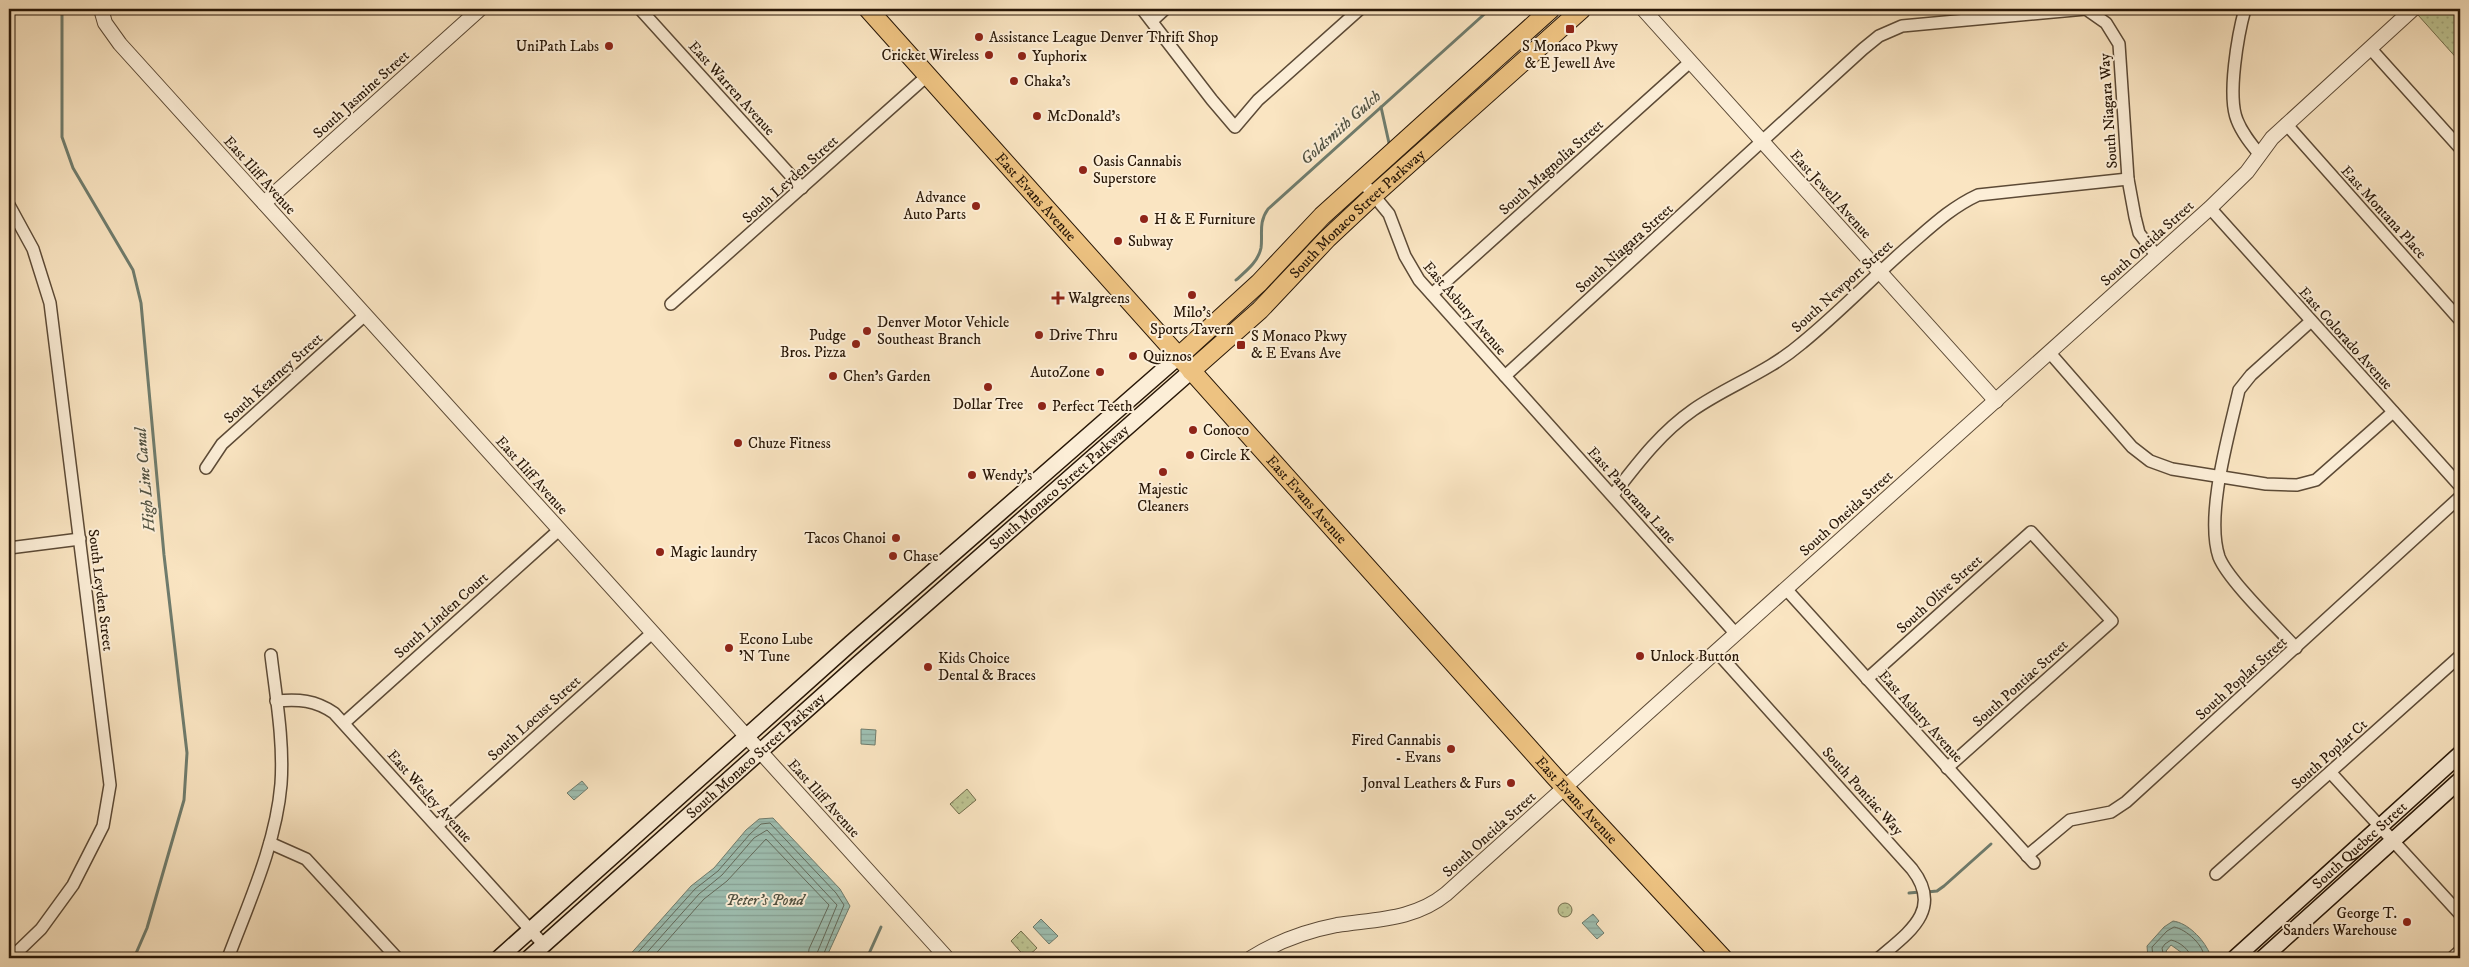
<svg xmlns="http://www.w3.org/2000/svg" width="2469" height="967" font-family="'IM FELL DW Pica',serif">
<defs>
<pattern id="park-dots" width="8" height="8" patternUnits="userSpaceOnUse" patternTransform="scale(1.25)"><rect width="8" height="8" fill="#bec593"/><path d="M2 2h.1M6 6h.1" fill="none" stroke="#a3a87d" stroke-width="1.8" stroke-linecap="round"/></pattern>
<pattern id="water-rules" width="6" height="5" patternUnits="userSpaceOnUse" patternTransform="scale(1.25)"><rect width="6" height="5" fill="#9ebfb1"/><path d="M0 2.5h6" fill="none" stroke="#88a397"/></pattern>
</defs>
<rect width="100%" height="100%" fill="#fae5c2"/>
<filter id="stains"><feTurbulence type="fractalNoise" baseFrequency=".004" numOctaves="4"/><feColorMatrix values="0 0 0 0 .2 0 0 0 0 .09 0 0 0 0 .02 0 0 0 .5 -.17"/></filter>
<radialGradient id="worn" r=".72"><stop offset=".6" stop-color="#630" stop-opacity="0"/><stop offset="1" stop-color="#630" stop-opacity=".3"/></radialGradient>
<g fill="url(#park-dots)" stroke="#736e4d">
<polygon points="2423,9 2460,9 2460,62 2418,15"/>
<polygon points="967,789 976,800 959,814 950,804"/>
<circle cx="1565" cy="910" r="7"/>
<polygon points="1021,931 1037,948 1026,958 1011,941"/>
</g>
<g fill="url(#water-rules)" stroke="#6f7c6d">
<polygon points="861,729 876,730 875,745 861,744"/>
<polygon points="582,781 588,788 574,800 567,793"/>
<polygon points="773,818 840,889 850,906 826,958 627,958 691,886 714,868 746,830 759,819"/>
<polygon points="1593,914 1599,921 1596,924 1604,933 1597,939 1582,923"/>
<polygon points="1041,919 1058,936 1049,944 1033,927"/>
<path d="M2173,921c15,2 30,18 36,31l-2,6h-18l-18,-13 -5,6 4,7h-22l-1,-12 17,-19z"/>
</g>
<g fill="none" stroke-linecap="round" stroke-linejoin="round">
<g stroke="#636b5c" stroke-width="1">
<polyline points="633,958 695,889 718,871 750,834 761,824 770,823 836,893 844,905 822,958"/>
<polyline points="642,958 699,894 722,875 754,838 767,830 837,905 815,958"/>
<polyline points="652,958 704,899 727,881 766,839 829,905 809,949 808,958"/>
<path d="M2153,958l-1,-11 15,-16 7,-4c12,2 31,19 30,31"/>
<path d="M2164,958l-2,-10 3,-4 6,-4c9,2 19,10 20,18"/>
</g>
<g stroke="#6f7c6d" stroke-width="3">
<polyline points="62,9 62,137 73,168 133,270 141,303 164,555 187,753 184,800 147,928 134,958"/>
<polyline points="1381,107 1389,143"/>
<path d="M1236,280c10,-9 22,-18 25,-32 2,-14 -3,-25 7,-39l222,-200"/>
<polyline points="1927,892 1937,891 1944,886 1991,844"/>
<polyline points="1909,893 1920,892"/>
<polyline points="867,958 881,927"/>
</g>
<defs>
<g id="minor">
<polyline points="640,9 802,188"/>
<polyline points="1142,9 1212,100 1235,127 1258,100 1360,9"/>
<path d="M2245,9c-7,25 -18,87 -8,111 5,13 14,24 23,35"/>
<polyline points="1152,21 1165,9"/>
<polyline points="2370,48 2460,148"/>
<polyline points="2286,124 2460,320"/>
<polyline points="1361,180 1389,214 1405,256 1419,280 1736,634"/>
<polyline points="9,205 33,249 50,303 110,785 103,826 73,885 41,929 11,958"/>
<polyline points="2210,208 2460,486"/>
<polyline points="1432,294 1690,62"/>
<polyline points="671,304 928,75"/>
<polyline points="2050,353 2132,447 2150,461 2172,469 2266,484 2297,485 2316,480 2393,412"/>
<polyline points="1505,376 1863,49 1879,36 1902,26 2086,9 2106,23 2119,44 2128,179 2135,217 2139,233 2156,255"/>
<polyline points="206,468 222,444 365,315"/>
<path d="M1613,495c24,-31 47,-62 80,-85 36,-25 74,-37 109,-67 38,-31 72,-67 109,-99 22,-19 41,-37 67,-49l150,-16"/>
<polyline points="9,548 80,539"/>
<polyline points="1786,589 2034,863"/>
<path d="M2296,648c-19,-21 -68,-68 -77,-91 -14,-42 10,-123 20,-167l12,-15 60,-54"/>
<path d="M1716,651l196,218c32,41 -4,64 -33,89"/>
<polyline points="1867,679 2031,532 2112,621 1947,768"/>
<path d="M276,701c23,-2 39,-1 58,12l210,232"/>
<polyline points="344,723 559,530"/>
<polyline points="2331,773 2460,914"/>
<polyline points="437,826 652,633"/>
<polyline points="270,843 306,859 397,958"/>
<polyline points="2027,856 2070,820 2111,812 2126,802 2460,497"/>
<polyline points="2216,874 2460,656"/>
<path d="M228,958c21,-56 48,-114 53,-174 3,-42 -5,-87 -10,-129"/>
<polyline points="2452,958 2460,951"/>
</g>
<g id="tertiary">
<polyline points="101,9 105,23 120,44 947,958"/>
<polyline points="1643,9 1996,401"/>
<polyline points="264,203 480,9"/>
<path d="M1251,958c27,-17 55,-27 86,-33 39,-6 77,-5 109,-31l764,-686 37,-36 25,-34 141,-129"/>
</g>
<g id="secondary">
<polyline points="499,958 851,643 1178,357"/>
<path id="s1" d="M529,958l329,-294 333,-293"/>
<path id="s2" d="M2235,958l225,-204"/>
<polyline points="2263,958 2460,780"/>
</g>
<g id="primary">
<path id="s3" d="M868,9l687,768 168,181"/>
<polyline points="1178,357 1259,283 1322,216 1551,9"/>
<path id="s4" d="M1191,371l69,-61 67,-71 47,-44 208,-186"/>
</g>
</defs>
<use href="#minor" stroke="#5c4a36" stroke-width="14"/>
<use href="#tertiary" stroke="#5c4a36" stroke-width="16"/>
<use href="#secondary" stroke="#281707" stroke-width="18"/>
<use href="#primary" stroke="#281707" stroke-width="20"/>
<use href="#minor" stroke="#fceed7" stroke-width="11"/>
<use href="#tertiary" stroke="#fceed7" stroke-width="14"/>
<use href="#secondary" stroke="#fceed7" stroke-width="15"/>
<use href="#primary" stroke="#edc281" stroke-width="18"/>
</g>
<g fill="#8f2418" stroke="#fceed7" stroke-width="2">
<rect x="1565" y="24" width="10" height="10" rx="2.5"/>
<circle cx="979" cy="37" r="5"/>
<circle cx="609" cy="46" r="5"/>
<circle cx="989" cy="55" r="5"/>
<circle cx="1022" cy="56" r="5"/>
<circle cx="1014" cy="81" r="5"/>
<circle cx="1037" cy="116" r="5"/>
<circle cx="1083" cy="170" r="5"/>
<circle cx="976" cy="206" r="5"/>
<circle cx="1144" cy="219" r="5"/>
<circle cx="1118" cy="241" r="5"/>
<circle cx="1192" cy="295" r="5"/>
<path d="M1055.5 290.5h5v5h5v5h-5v5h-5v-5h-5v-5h5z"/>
<circle cx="867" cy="331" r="5"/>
<circle cx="1039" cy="335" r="5"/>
<circle cx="856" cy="344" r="5"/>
<rect x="1236" y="340" width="10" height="10" rx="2.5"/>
<circle cx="1133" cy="356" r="5"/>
<circle cx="1100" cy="372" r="5"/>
<circle cx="833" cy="376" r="5"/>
<circle cx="988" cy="387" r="5"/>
<circle cx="1042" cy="406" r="5"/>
<circle cx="1193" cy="430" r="5"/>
<circle cx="738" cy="443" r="5"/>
<circle cx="1190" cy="455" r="5"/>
<circle cx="1163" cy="472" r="5"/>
<circle cx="972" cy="475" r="5"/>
<circle cx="896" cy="538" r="5"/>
<circle cx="660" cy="552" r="5"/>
<circle cx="893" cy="556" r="5"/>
<circle cx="729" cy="648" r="5"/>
<circle cx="1640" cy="656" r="5"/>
<circle cx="928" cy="667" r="5"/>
<circle cx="1451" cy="749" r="5"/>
<circle cx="1511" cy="783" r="5"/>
<circle cx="2407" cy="922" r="5"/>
</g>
<g text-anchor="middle" stroke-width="4" stroke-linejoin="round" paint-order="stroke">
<g font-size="15" fill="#281707" stroke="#fceed7" text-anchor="start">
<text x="989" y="42">Assistance League Denver Thrift Shop</text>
<text x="599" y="51" text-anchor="end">UniPath Labs</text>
<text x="1570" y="51" text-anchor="middle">S Monaco Pkwy<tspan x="1570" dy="17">&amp; E Jewell Ave</tspan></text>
<text x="979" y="60" text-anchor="end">Cricket Wireless</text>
<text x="1032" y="61">Yuphorix</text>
<text x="1024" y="86">Chaka's</text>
<text x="1047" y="121">McDonald's</text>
<text x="1093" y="166">Oasis Cannabis<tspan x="1093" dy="17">Superstore</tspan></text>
<text x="966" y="202" text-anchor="end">Advance<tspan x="966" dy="17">Auto Parts</tspan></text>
<text x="1154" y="224">H &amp; E Furniture</text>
<text x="1128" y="246">Subway</text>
<text x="1068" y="303">Walgreens</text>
<text x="1192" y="317" text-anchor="middle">Milo's<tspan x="1192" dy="17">Sports Tavern</tspan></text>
<text x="877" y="327">Denver Motor Vehicle<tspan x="877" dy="17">Southeast Branch</tspan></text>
<text x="846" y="340" text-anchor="end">Pudge<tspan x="846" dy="17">Bros. Pizza</tspan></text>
<text x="1049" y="340">Drive Thru</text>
<text x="1251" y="341">S Monaco Pkwy<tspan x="1251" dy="17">&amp; E Evans Ave</tspan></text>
<text x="1143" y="361">Quiznos</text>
<text x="1090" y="377" text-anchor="end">AutoZone</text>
<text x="843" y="381">Chen's Garden</text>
<text x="988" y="409" text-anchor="middle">Dollar Tree</text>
<text x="1052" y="411">Perfect Teeth</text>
<text x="1203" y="435">Conoco</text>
<text x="748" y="448">Chuze Fitness</text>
<text x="1200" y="460">Circle K</text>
<text x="982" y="480">Wendy's</text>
<text x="1163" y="494" text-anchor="middle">Majestic<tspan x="1163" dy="17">Cleaners</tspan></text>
<text x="886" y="543" text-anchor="end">Tacos Chanoi</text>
<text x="670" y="557">Magic laundry</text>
<text x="903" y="561">Chase</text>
<text x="739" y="644">Econo Lube<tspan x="739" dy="17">'N Tune</tspan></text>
<text x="1650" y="661">Unlock Button</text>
<text x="938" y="663">Kids Choice<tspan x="938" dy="17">Dental &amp; Braces</tspan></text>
<text x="1441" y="745" text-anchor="end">Fired Cannabis<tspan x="1441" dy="17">- Evans</tspan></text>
<text x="1501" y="788" text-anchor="end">Jonval Leathers &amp; Furs</text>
<text x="2397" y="918" text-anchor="end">George T.<tspan x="2397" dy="17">Sanders Warehouse</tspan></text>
</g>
<g font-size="15" fill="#281707" stroke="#fceed7">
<text transform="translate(732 88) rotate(48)" y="5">East Warren Avenue</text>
<text transform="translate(361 94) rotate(-42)" y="5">South Jasmine Street</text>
<text transform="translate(2108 111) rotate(-94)" y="5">South Niagara Way</text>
<text transform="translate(1551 167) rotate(-42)" y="5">South Magnolia Street</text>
<text transform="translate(260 175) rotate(48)" y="5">East Iliff Avenue</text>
<text transform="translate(790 179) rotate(-42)" y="5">South Leyden Street</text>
<text transform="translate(1831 194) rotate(48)" y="5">East Jewell Avenue</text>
<text dy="5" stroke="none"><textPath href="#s3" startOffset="252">East Evans Avenue</textPath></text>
<text transform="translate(2384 212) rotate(48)" y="5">East Montana Place</text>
<text dy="5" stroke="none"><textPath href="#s4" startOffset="229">South Monaco Street Parkway</textPath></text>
<text transform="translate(2147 243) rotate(-42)" y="5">South Oneida Street</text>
<text transform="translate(1624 248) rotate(-42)" y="5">South Niagara Street</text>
<text transform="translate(1842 286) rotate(-42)" y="5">South Newport Street</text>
<text transform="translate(1465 308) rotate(49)" y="5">East Asbury Avenue</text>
<text transform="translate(2346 338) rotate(48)" y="5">East Colorado Avenue</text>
<text transform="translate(273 378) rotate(-42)" y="5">South Kearney Street</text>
<text transform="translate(532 475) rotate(48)" y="5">East Iliff Avenue</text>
<text dy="5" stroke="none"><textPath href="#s1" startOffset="709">South Monaco Street Parkway</textPath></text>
<text transform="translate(1632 495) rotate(48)" y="5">East Panorama Lane</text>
<text dy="5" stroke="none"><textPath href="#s3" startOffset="658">East Evans Avenue</textPath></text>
<text transform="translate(1846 513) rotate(-42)" y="5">South Oneida Street</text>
<text transform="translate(101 590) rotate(83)" y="5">South Leyden Street</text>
<text transform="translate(1939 594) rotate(-42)" y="5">South Olive Street</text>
<text transform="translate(441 615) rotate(-42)" y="5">South Linden Court</text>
<text transform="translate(2241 678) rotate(-42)" y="5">South Poplar Street</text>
<text transform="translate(2020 683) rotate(-42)" y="5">South Pontiac Street</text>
<text transform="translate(1921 716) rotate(48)" y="5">East Asbury Avenue</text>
<text transform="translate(534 718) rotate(-42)" y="5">South Locust Street</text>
<text transform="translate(2329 754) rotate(-42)" y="5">South Poplar Ct</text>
<text dy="5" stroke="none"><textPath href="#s1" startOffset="304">South Monaco Street Parkway</textPath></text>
<text transform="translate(1863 791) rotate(48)" y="5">South Pontiac Way</text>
<text transform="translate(430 796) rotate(48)" y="5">East Wesley Avenue</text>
<text transform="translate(824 798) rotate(48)" y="5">East Iliff Avenue</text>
<text dy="5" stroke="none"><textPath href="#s3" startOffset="1062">East Evans Avenue</textPath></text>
<text transform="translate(1489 834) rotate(-42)" y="5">South Oneida Street</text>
<text dy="5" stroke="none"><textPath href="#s2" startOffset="168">South Quebec Street</textPath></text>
</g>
<g font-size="16" font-style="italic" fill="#515242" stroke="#fceed7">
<text transform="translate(1340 127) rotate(-42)" y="6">Goldsmith Gulch</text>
<text transform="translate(144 480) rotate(-95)" y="6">High Line Canal</text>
<text x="765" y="905">Peter's Pond</text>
</g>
</g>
<rect width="2469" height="967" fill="none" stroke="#fae5c2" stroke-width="30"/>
<rect x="10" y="10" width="2449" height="947" fill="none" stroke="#281707" stroke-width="2.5"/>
<rect x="15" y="15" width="2439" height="937" fill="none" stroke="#281707"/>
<rect width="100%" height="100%" filter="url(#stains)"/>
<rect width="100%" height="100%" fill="url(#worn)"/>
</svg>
